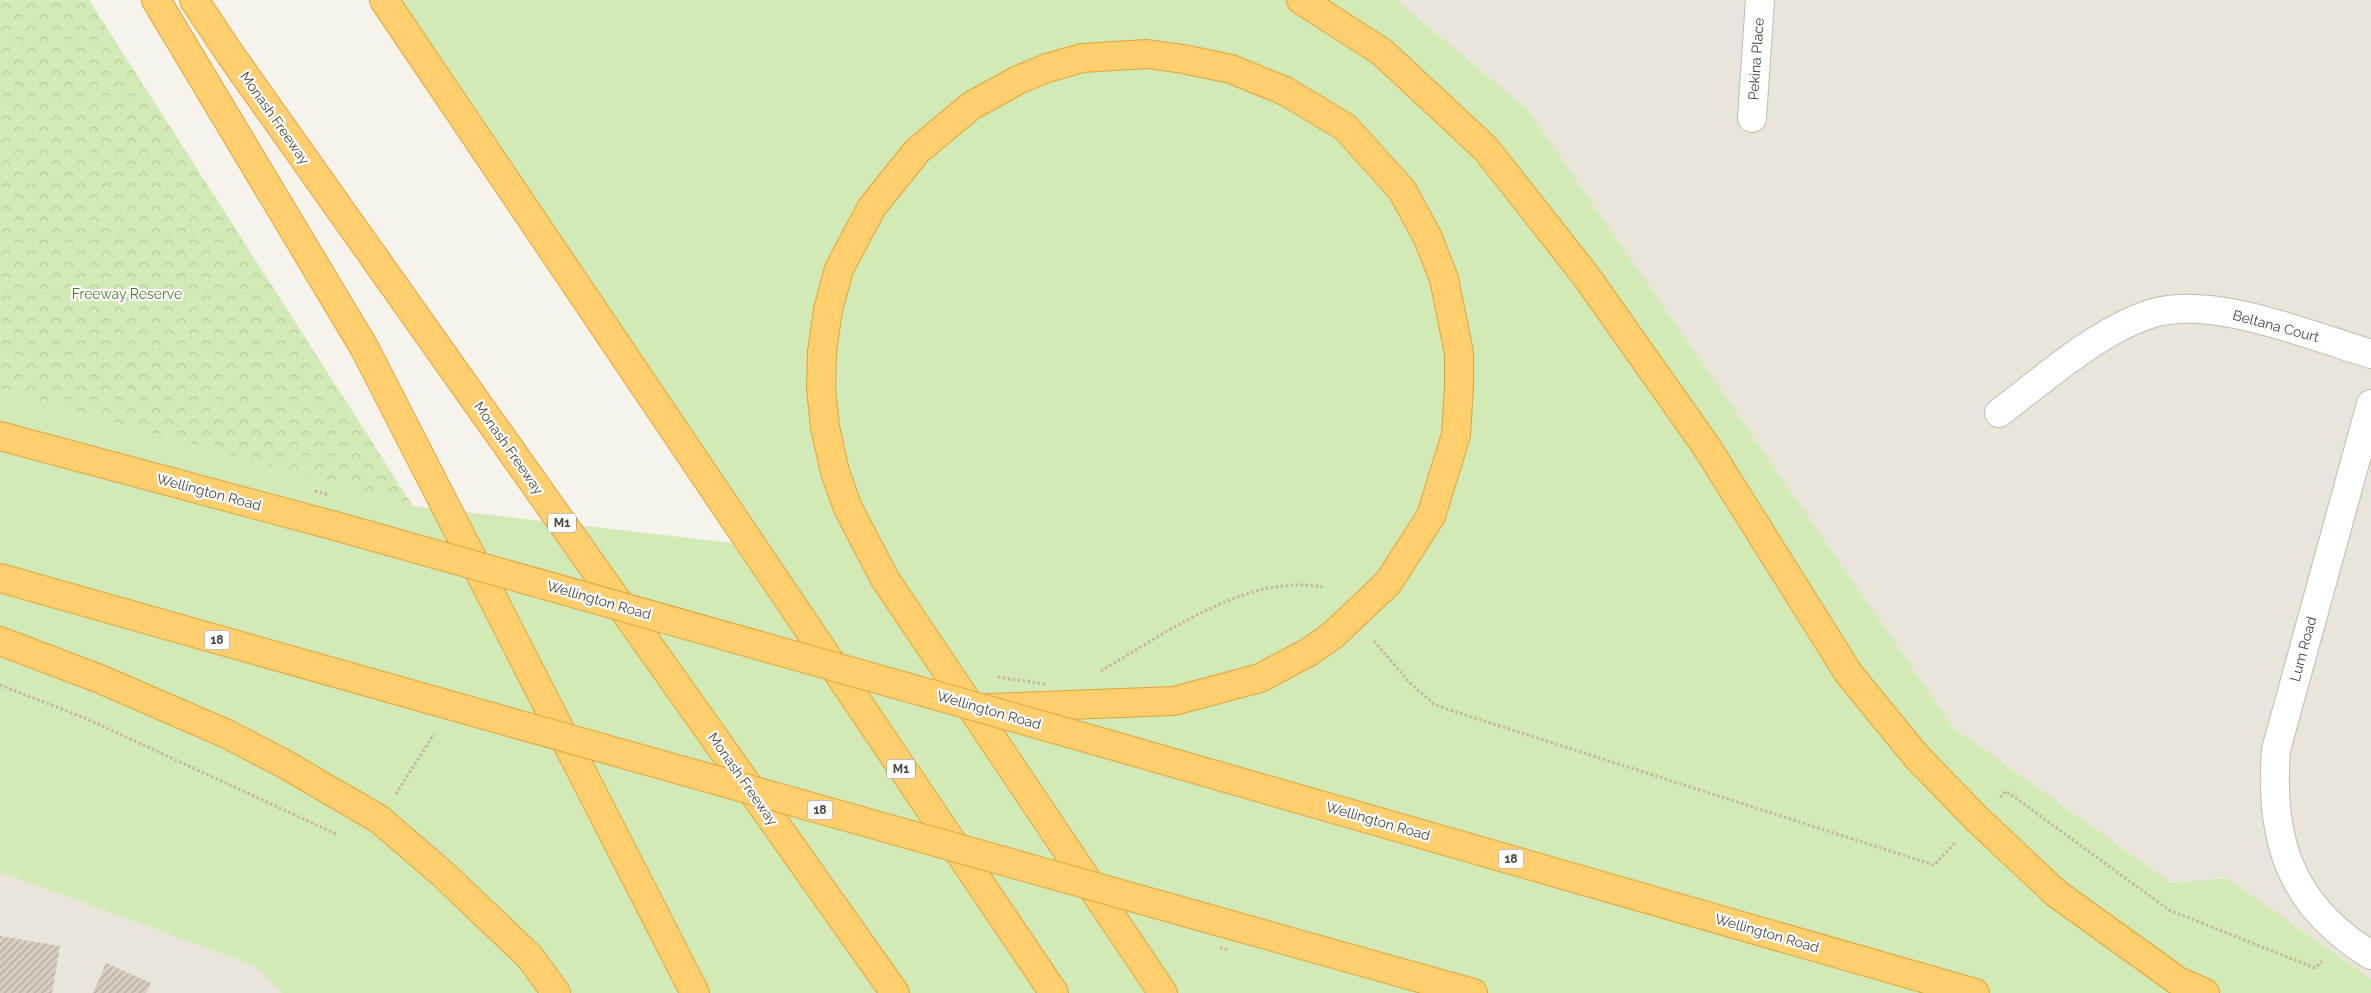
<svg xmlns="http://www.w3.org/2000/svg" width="2371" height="993" font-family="Raleway,sans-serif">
<defs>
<pattern id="park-crowns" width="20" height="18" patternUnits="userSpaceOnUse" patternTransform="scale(1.25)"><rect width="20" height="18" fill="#d2eab5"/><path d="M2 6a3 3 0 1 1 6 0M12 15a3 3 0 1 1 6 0" fill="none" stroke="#b6ca9c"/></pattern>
<pattern id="building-hatch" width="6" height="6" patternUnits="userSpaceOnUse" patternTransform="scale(1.25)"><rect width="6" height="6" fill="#d8cfc1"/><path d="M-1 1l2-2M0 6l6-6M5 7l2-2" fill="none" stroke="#b1aa9e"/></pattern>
</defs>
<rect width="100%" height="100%" fill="#f6f3ec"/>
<g fill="#eae5da">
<polygon points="1396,0 2371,0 2371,979 2227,878 2171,883 1954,728 1528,110"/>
<polygon points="0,872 256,966 282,993 0,993"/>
</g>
<polygon fill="#d2eab5" points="384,0 1396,0 1528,110 1954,728 2171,883 2227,878 2371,979 2371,993 282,993 256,966 0,872 0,390 413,506 750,545"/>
<polygon fill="url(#park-crowns)" points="0,0 89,0 413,506 0,390"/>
<g fill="url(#building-hatch)">
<polygon points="0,936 60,946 52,993 0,993"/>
<polygon points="106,963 151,983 146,993 93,993"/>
</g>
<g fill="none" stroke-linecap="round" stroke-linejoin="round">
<defs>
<g id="street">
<polyline points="1752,118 1760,0"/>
<path d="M2371,404l-95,346c-7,91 15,156 95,205"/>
<path d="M1999,413c45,-34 97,-81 151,-99 62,-20 161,22 221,40"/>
</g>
<g id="highway">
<polyline points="156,0 365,349 695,993"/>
<polyline points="194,0 230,54 895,993"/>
<polyline points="384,0 1054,993"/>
<polyline points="1301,0 1382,52 1486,149 1586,276 1706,446 1849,674 1917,757 1977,819 2057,894 2178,981 2205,993"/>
<polyline points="0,436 339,527"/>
<polyline points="0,578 435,701"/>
<polyline points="0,641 100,679 227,734 281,762 379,819 444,875 530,957 556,993"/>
<polyline points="989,708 1174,701 1260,678 1309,652 1333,635 1388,583 1431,516 1456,435 1459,387 1459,353 1444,279 1428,238 1402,190 1345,127 1285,91 1231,69 1183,59 1147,54 1082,58 1047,68 1018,80 971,106 917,151 872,207 839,269 828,310 822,352 821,388 825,427 835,472 848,508 885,579 1163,993"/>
<polyline points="1083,737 1975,993"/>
<polyline points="1206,918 1473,993"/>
</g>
</defs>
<use href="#street" stroke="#c2bbae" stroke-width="30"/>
<use href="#highway" stroke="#e0a43c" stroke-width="30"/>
<g stroke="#c4b79f" stroke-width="3" stroke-dasharray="2.5 2.5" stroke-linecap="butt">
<polyline points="1374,641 1410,683 1435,705 1456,712 1934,865 1955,843"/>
<path d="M1101,671c62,-36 145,-98 221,-84"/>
<polyline points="0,685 87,719 338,835"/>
<polyline points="396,794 434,734"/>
<polyline points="2000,797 2006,791 2169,910 2315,968 2322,961"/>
</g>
<use href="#street" stroke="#fff" stroke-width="28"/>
<use href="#highway" stroke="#ffcf6e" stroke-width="28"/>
<defs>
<g id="highway-bridge">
<polyline points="339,527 1083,737"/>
<polyline points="435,701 1206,918"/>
</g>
</defs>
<use href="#highway-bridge" stroke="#e0a43c" stroke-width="30" stroke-linecap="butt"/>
<g stroke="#c4b79f" stroke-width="3" stroke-dasharray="2.5 2.5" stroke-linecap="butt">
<polyline points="315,491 329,495"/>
<polyline points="998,677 1045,684"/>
<polyline points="1220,948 1228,950"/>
</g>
<use href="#highway-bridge" stroke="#ffcf6e" stroke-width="28"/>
</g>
<g text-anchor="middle" stroke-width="4.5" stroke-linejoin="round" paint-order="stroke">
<g fill="#fff" stroke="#817c74" stroke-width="1">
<rect x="548" y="513.5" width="28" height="19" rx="4"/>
<rect x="204.5" y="630.5" width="25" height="19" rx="4"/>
<rect x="887" y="759.5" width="28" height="19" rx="4"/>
<rect x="807.5" y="800.5" width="25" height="19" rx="4"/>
<rect x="1498.5" y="849.5" width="25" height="19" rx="4"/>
</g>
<g font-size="12" font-weight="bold" fill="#4b4439">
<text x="562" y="527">M1</text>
<text x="217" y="644">18</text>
<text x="901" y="773">M1</text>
<text x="820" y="814">18</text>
<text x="1511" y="863">18</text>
</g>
<g font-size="14" fill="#4b4439" stroke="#fff">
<text transform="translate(1756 59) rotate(-86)" y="5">Pekina Place</text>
<text transform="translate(275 118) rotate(55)" y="5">Monash Freeway</text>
<text transform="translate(2276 326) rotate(15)" y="5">Beltana Court</text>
<text transform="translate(509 448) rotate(55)" y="5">Monash Freeway</text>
<text transform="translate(209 492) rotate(15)" y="5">Wellington Road</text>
<text transform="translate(599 600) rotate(16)" y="5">Wellington Road</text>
<text transform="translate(2303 649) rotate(-75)" y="5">Lum Road</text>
<text transform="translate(989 710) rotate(16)" y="5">Wellington Road</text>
<text transform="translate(743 779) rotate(55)" y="5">Monash Freeway</text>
<text transform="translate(1378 821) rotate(16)" y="5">Wellington Road</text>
<text transform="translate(1767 933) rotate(16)" y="5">Wellington Road</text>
</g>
<g font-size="14" fill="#4a7f2a" stroke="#fff">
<text x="127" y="299">Freeway Reserve</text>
</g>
</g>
</svg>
